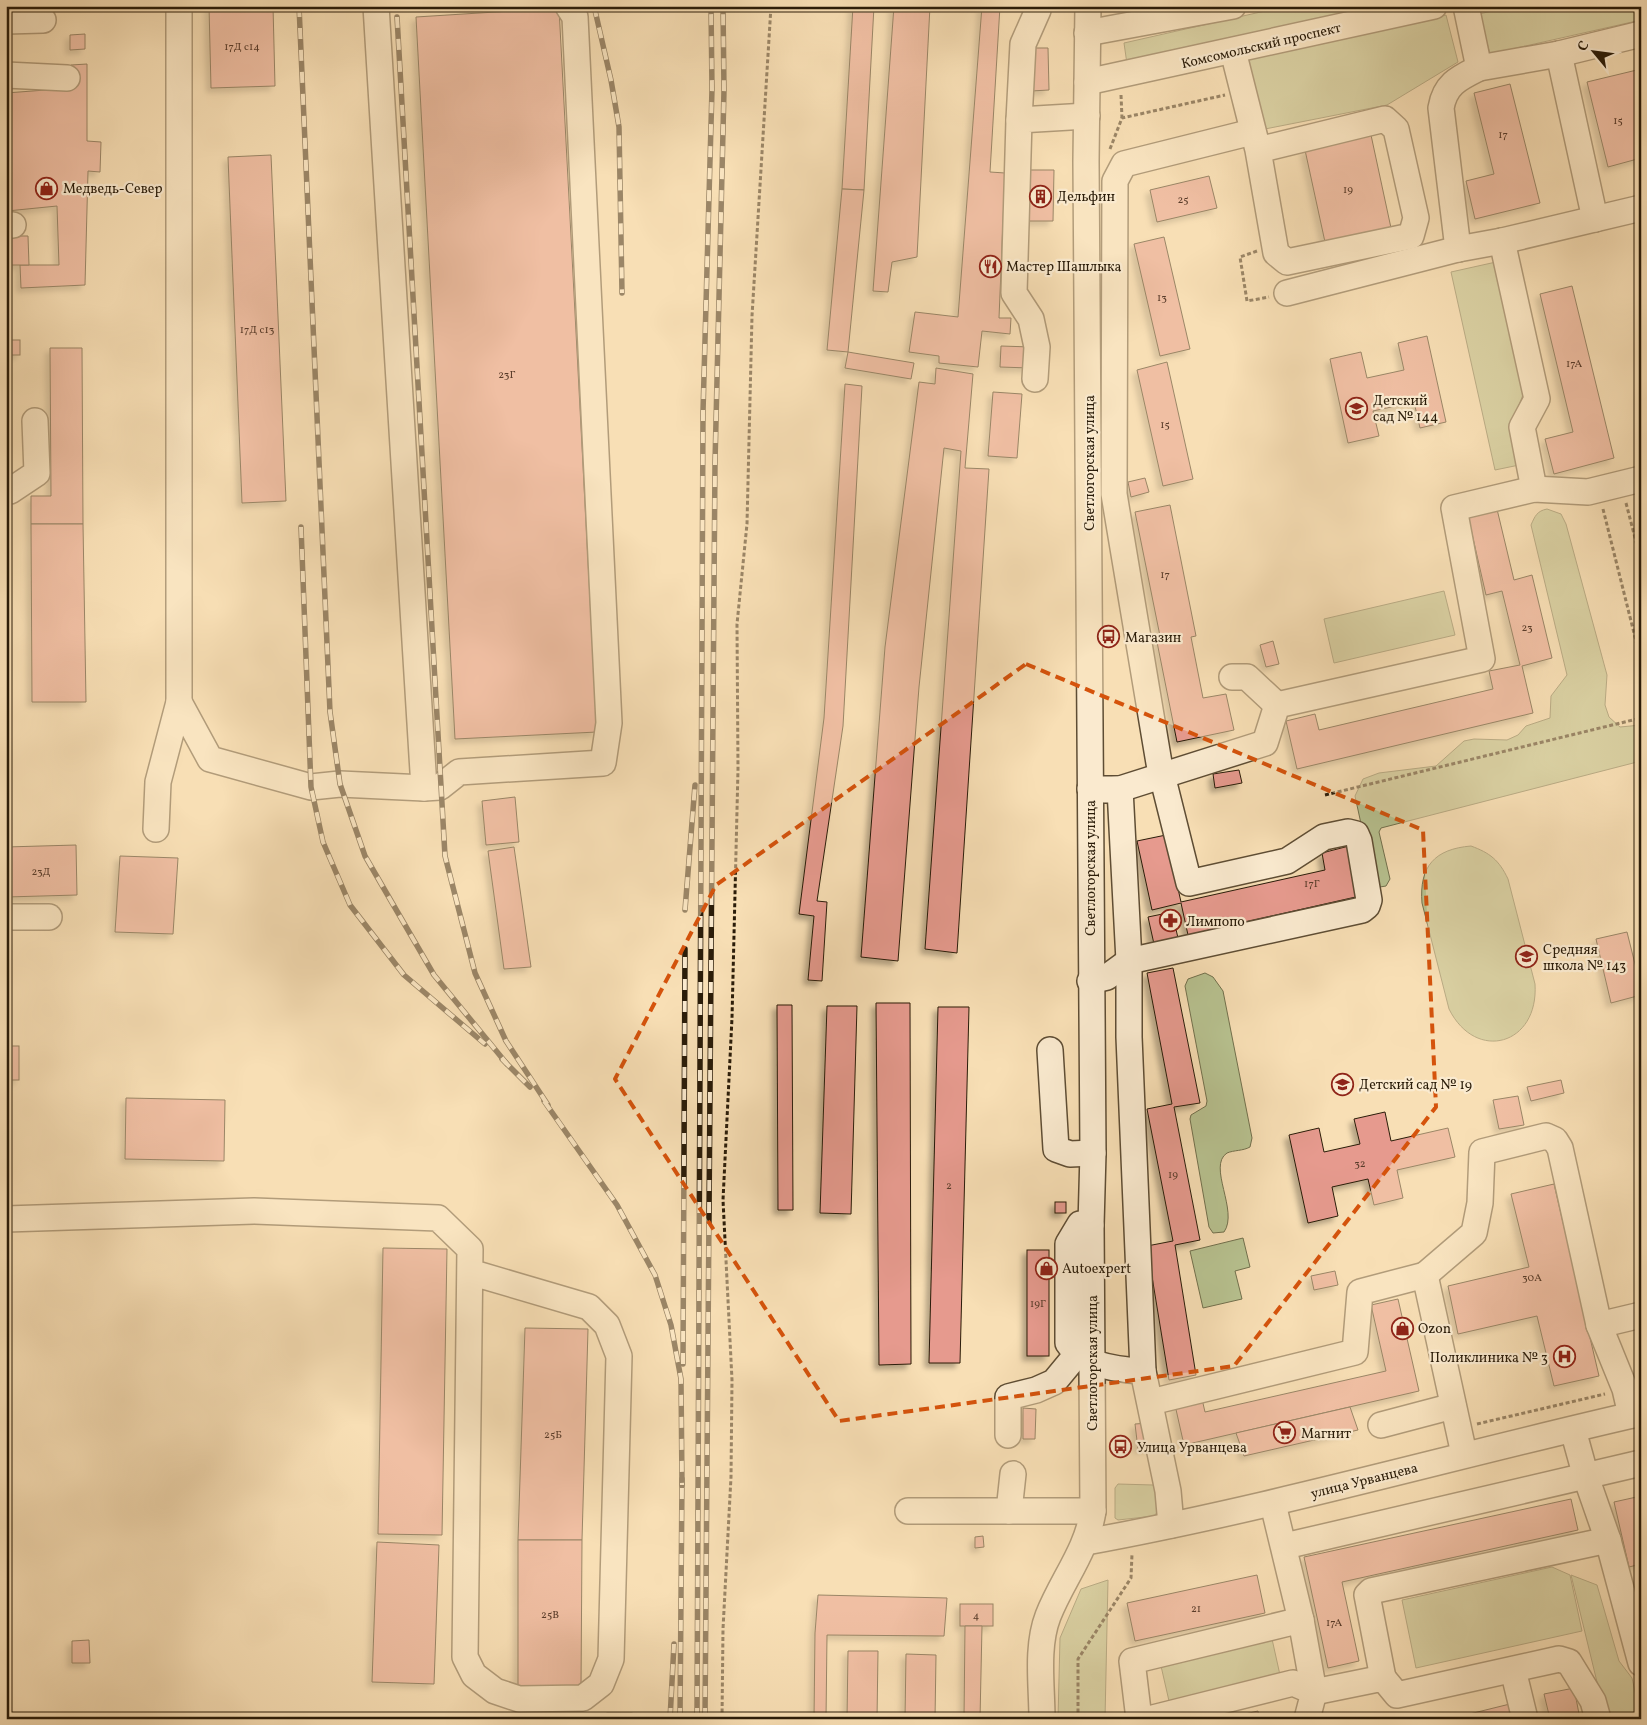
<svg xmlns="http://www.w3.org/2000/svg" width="1647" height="1725" font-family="Vollkorn,serif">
<defs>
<filter id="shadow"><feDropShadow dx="-4.5" dy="4.5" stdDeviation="2.5" flood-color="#0004"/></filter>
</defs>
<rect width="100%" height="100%" fill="#f8dfb5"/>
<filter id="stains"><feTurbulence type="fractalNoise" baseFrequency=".004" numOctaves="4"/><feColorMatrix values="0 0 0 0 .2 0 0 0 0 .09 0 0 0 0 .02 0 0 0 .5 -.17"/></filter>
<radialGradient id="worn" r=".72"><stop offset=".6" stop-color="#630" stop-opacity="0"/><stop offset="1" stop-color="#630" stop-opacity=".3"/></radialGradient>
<g fill="#b8c391" stroke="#71704d">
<polygon points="1287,6 1385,6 1127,64 1124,43"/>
<polygon points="1514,6 1641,6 1641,20 1490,54 1479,14"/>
<polygon points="1446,15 1458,62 1387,105 1265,129 1248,59"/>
<polygon points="1496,262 1524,392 1514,418 1524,464 1495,470 1451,272"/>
<path d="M1547,509l14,5 5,10 41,151 -2,30 4,12 11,10 21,-2v36l-260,67 -2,4 11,47 -4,7 -6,1 -7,-8 -18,-83 8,-17 16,-6 57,-7 28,-25 10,-2 33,1 11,-5 8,-9 24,-8 1,-22 16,-21 -36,-150c4,-9 6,-14 16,-16z"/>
<polygon points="1444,591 1455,635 1334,663 1324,619"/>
<path d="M1471,846c19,7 28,14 37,33l27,105c4,61 -59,79 -86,25l-27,-106c-3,-37 13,-54 49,-57z"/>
<path d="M1205,973l8,4 10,14 29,147 -2,9c-7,4 -16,3 -23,6 -20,13 12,58 -3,79l-11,1 -4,-6 -19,-108 1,-4 15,-9 1,-5 -22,-115 3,-7z"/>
<polygon points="1243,1238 1250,1267 1235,1271 1242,1299 1203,1308 1190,1251"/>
<polygon points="1118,1484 1153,1485 1156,1487 1159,1510 1154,1516 1118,1520 1115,1518 1115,1488"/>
<polygon points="1552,1567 1570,1575 1582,1631 1416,1668 1402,1600"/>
<polygon points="1571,1575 1597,1585 1619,1661 1632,1678 1641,1719 1606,1719"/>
<polygon points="1108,1580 1105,1719 1058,1719 1060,1638 1081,1589"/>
<polygon points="1272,1639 1280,1675 1169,1701 1161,1666"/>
</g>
<g fill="#e69a8e" stroke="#2a1c09" filter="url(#shadow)">
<polygon points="209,6 273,6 275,86 211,88"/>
<polygon points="853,6 874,6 864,190 842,189"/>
<polygon points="894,6 930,6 917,257 892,262 888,292 873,291"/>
<polygon points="982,6 1000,6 990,172 1005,173 999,318 1011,318 1010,334 982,331 978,367 939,363 939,356 909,352 915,312 958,317"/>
<polygon points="559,8 597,732 455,739 416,17"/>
<polygon points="85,34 85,49 70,50 70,35"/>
<polygon points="1030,48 1048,48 1049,90 1031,91"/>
<polygon points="87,64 87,141 101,142 100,172 88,171 85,285 21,288 20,265 59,265 57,206 7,211 6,93 72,88 71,65"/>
<polygon points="1641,69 1641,158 1608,167 1587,82"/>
<polygon points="1510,84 1540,203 1475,219 1466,181 1494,174 1474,93"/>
<polygon points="1371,135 1391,228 1325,242 1305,150"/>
<polygon points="271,155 286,501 242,503 228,157"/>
<polygon points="1030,170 1054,170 1053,221 1028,221"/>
<polygon points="1209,176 1217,208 1157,222 1150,190"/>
<polygon points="842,189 864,190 848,352 827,350"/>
<polygon points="6,236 28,236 29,265 6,265"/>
<polygon points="1164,237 1190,349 1160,356 1134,244"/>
<polygon points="1572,286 1614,458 1554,474 1545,439 1573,432 1540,294"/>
<polygon points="1427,336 1446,422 1420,428 1414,402 1373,411 1379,436 1348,443 1330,359 1361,352 1367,378 1404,370 1398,343"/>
<rect x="6" y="340" width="14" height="15"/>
<polygon points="1001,346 1031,347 1030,368 1000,367"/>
<polygon points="50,348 82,348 83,524 31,524 31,496 51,496"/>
<polygon points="848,352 914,363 911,379 845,368"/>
<polygon points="1167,362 1193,479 1163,486 1137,370"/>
<polygon points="936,368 973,374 965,468 989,469 957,953 925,949 961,451 944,448 919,687 898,961 861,957 885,647 919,382 935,384"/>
<polygon points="845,384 862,386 843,726 817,901 827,902 822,981 808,980 814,916 799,914 824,718"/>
<polygon points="993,392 1022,394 1017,458 988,456"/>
<polygon points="1145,478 1149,492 1131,497 1128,482"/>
<polygon points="1170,505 1196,636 1191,637 1203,698 1226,694 1234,730 1177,742 1156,637 1160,636 1135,512"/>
<polygon points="1496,505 1514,580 1532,575 1552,658 1522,666 1533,713 1297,769 1286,721 1315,714 1319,730 1493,689 1489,671 1520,665 1502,591 1486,595 1467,512"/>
<polygon points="31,524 83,524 86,702 32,702"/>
<polygon points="1273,641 1279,664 1266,667 1260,645"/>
<polygon points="1239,770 1242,783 1215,788 1213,774"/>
<polygon points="515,797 519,842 486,845 482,801"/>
<polygon points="1166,835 1181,902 1325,870 1322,853 1349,846 1360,896 1188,935 1181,903 1152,910 1137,841"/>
<polygon points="76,845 77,895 6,897 6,847"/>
<polygon points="514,847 531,967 504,969 488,851"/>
<polygon points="120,856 178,858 173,934 115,932"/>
<polygon points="1172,912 1178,938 1154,944 1148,917"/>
<polygon points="1627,932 1636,968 1641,967 1641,995 1611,1003 1596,939"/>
<polygon points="1173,968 1200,1103 1174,1107 1200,1240 1175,1245 1196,1375 1169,1380 1147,1246 1173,1241 1147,1109 1172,1104 1147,973"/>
<polygon points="876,1003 910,1003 911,1364 879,1365"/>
<polygon points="777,1005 792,1005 793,1210 778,1210"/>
<polygon points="827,1006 857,1006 851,1214 820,1213"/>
<polygon points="938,1007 969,1007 960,1363 929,1363"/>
<rect x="6" y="1046" width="13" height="34"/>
<polygon points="1561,1080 1564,1093 1531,1101 1527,1087"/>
<polygon points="1518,1096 1524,1125 1499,1129 1493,1100"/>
<polygon points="126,1098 225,1100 224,1161 125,1159"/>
<polygon points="1385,1112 1391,1141 1448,1128 1455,1157 1397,1170 1403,1198 1374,1205 1368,1179 1332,1187 1338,1216 1308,1223 1289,1135 1319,1128 1324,1152 1360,1144 1354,1119"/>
<polygon points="1554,1184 1599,1376 1554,1386 1537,1316 1458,1334 1448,1286 1529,1267 1511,1194"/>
<rect x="1055" y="1202" width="11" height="11"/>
<polygon points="383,1248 447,1249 442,1535 378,1534"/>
<rect x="1027" y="1250" width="22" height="106"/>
<polygon points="1335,1271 1338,1285 1314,1290 1311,1276"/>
<polygon points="1398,1299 1419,1391 1184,1445 1175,1405 1202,1399 1205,1412 1386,1371 1371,1305"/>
<polygon points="6,1304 9,1304 6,1447"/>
<polygon points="525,1328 588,1329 582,1540 518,1540"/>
<polygon points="1350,1407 1358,1430 1244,1456 1236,1433"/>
<polygon points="1023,1408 1036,1409 1035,1439 1023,1439"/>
<polygon points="1149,1423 1152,1448 1138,1449 1135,1424"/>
<polygon points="1641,1496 1641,1564 1629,1567 1614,1502"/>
<polygon points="1571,1499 1578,1530 1342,1582 1359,1661 1328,1668 1304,1557"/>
<polygon points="983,1536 984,1547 975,1548 975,1537"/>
<polygon points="518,1540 582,1540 581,1688 518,1688"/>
<polygon points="377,1542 439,1545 434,1684 372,1682"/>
<polygon points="1257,1575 1265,1613 1135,1641 1127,1603"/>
<polygon points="818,1595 947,1598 944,1636 827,1635 826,1719 814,1719 815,1633"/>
<rect x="960" y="1604" width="33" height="22"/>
<polygon points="965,1626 982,1626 980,1719 964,1719"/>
<polygon points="89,1640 90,1663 72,1663 72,1641"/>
<polygon points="848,1651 878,1651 877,1719 847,1719"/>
<polygon points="906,1654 936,1655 935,1719 905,1719"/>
<polygon points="1574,1688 1580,1719 1550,1719 1544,1694"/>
<polygon points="1514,1703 1518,1719 1449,1719"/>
<polygon points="1258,1711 1259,1719 1223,1719"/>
<rect x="607" y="1713" width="25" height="6"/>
</g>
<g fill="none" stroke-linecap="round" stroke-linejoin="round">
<defs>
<g id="minor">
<polyline points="376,6 424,788"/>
<polyline points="6,21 43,20"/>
<polyline points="1087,33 1233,6"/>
<polyline points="1233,51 1258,150 1276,253 1287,262 1411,236 1416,218 1396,129 1385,119 1258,150"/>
<polyline points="1559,54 1595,219"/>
<polyline points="1479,68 1559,54 1641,34"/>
<polyline points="6,75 67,78"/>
<polyline points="1087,82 1434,6"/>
<polyline points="1019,120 1023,44 1038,10 1037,6"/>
<polyline points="6,226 13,225"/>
<polyline points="1502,241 1537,399 1522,427 1534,489"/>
<path d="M1458,249l-17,-141c4,-24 18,-30 38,-40l-13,-62"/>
<polyline points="1287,293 1458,249 1502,241 1641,208"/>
<polyline points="1035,379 1037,347 1031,319 1014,293 1019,120 1087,116"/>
<polyline points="6,491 10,491 37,473 35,421"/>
<polyline points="1232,677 1247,677 1277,705"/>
<polyline points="179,702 179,6"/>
<polyline points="1090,789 1120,789 1265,743 1277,705 1482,659 1454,508 1534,489 1588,492 1641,479"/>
<polyline points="1104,790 1120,789 1129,961 1129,1037 1143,1371 1168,1491 1171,1525"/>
<polyline points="156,829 158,782 179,702 210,759 311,787 340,784 424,788 440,787 459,772 603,763 609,723 575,17 568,6"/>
<polyline points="6,917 49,917"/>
<polyline points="1090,981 1107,977 1129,961 1362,910 1367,906 1369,900 1359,841 1356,834 1348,832 1324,837 1287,861 1189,883 1159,763 1114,494 1115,181 1124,164 1252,132"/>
<polyline points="1050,1050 1056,1149 1070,1154 1093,1153"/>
<polyline points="6,1219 254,1211 438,1218 470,1249 465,1657 474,1675 495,1691 519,1699 583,1698 601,1684 611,1659 619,1356 607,1325 589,1307 470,1272"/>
<path d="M1091,1225l-11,-1 -12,20v99c14,23 51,27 75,28"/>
<polyline points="1425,1275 1474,1233 1480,1203 1482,1152 1546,1136 1555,1140 1560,1148 1599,1325 1625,1389 1631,1415"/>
<polyline points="1599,1325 1641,1315"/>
<polyline points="1151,1402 1355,1352 1360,1292 1425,1275 1464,1454"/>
<polyline points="1381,1425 1453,1406"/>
<polyline points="1573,1430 1586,1477 1608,1540 1641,1663"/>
<polyline points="1008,1435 1008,1397 1036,1390 1054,1382 1078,1353"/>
<polyline points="1273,1504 1301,1620 1314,1692 1383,1678 1397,1695 1559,1659 1569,1662 1593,1701 1598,1719"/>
<polyline points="908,1511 1093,1511"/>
<polyline points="1009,1511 1013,1474"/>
<path d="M1086,1542c187,-34 370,-87 555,-129"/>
<polyline points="1285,1546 1641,1463"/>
<polyline points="1513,1670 1525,1719"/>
<polyline points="1383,1678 1367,1595 1371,1591 1608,1540"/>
<path d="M1042,1719c0,-33 -6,-72 6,-103 14,-36 39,-65 45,-105l-2,-286 2,-72 -7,-992 2,-155"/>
<polyline points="1139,1719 1132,1661 1301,1620"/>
<polyline points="1149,1719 1293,1683 1314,1692 1307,1719"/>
</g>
</defs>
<use href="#minor" stroke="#5e4d34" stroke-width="28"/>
<g stroke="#2a1c09" stroke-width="3" stroke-dasharray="4 2.5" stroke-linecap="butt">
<polyline points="1121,95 1122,118"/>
<polyline points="1110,149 1122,118 1225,95"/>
<polyline points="1257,251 1240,257 1247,301 1269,297"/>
<polyline points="1626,503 1641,561"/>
<polyline points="1603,509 1641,661"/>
<polyline points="1325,795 1641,718"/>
<polyline points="1477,1424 1605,1394"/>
<polyline points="722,1719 723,1629 731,1477 732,1380 723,1200 732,1018 738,769 737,624 747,524 752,316 771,6"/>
<polyline points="1078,1719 1078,1659 1131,1578 1132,1554"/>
</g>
<use href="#minor" stroke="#faeacf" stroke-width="25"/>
<defs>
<g id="rail">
<polyline points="299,6 330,712 340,784 365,856 434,975 507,1064"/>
<polyline points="594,6 611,80 619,127 622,293"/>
<polyline points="397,17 445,856 475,973 506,1041 548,1105"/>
<polyline points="301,527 311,787 323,842 350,905 404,975 485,1044"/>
<polyline points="685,910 695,785"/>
<polyline points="502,1059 530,1087"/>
<polyline points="544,1101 617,1205 655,1275 671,1325 681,1379 682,1485"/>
<polyline points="683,1364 685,949"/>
<polyline points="670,1719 674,1644"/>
<polyline points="680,1719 682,1479"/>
<polyline points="697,1719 703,412 712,89 711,6"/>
<polyline points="705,1719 715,463 724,90 723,6"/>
</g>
</defs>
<use href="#rail" stroke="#2a1c09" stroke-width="5.5"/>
<use href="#rail" stroke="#faeacf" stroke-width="4" stroke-dasharray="11" stroke-linecap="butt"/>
</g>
<path d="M0 0H1647V1725H0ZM1026,664l397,166 13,277 -202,259 -395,55 -224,-342 101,-194z" fill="#f8dfb5" fill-opacity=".55" fill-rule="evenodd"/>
<path fill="none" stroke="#d5530c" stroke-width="4" stroke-dasharray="10 6" stroke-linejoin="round" d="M1026,664l397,166 13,277 -202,259 -395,55 -224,-342 101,-194z"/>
<defs>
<symbol id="shop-ring" viewBox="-11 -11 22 22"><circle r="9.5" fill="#faeacf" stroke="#8f2418" stroke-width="1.5"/><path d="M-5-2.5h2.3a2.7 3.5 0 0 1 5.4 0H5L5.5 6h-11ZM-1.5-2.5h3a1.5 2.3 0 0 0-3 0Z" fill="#8f2418"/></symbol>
<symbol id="building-ring" viewBox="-11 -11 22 22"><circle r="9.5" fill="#faeacf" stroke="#8f2418" stroke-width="1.5"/><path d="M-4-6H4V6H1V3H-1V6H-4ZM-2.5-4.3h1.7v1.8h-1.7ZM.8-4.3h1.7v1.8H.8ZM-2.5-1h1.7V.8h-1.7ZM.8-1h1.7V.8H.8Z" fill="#8f2418"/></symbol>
<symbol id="restaurant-ring" viewBox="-11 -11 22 22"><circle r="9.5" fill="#faeacf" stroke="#8f2418" stroke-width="1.5"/><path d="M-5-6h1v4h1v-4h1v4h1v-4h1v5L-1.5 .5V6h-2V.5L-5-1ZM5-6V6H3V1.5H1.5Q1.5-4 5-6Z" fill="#8f2418"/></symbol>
<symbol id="school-ring" viewBox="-11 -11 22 22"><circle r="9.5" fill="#faeacf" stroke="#8f2418" stroke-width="1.5"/><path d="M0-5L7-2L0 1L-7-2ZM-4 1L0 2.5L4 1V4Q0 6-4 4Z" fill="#8f2418"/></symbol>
<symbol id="bus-ring" viewBox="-11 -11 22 22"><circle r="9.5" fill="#faeacf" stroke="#8f2418" stroke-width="1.5"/><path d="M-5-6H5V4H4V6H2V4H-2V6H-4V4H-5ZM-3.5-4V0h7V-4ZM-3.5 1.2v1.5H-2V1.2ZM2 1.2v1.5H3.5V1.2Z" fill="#8f2418"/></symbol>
<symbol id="pharmacy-ring" viewBox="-11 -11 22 22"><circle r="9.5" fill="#faeacf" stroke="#8f2418" stroke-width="1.5"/><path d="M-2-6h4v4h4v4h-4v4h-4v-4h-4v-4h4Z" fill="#8f2418"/></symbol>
<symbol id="hospital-ring" viewBox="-11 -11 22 22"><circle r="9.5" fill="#faeacf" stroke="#8f2418" stroke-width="1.5"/><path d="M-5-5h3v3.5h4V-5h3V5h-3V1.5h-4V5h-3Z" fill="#8f2418"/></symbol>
<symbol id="supermarket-ring" viewBox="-11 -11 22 22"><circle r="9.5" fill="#faeacf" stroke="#8f2418" stroke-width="1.5"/><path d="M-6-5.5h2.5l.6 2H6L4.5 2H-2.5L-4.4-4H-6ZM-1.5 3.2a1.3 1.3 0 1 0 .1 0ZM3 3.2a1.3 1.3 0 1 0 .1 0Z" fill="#8f2418"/></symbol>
</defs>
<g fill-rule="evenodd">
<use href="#shop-ring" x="34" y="176" width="25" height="25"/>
<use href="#building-ring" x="1028" y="184" width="25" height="25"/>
<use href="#restaurant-ring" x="978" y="254" width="25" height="25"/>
<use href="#school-ring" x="1344" y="396" width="25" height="25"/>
<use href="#bus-ring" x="1096" y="624" width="25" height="25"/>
<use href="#pharmacy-ring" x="1158" y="908" width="25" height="25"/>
<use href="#school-ring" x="1514" y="944" width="25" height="25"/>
<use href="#school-ring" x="1330" y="1072" width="25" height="25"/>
<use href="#shop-ring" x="1034" y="1256" width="25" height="25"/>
<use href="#shop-ring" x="1390" y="1316" width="25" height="25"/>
<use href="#hospital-ring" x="1552" y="1344" width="25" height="25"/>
<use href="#supermarket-ring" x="1272" y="1420" width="25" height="25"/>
<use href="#bus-ring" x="1108" y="1434" width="25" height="25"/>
</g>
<g text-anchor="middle" stroke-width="4.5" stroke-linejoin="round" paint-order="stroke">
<g font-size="11" fill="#593c2a">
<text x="242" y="50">17Д с14</text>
<text x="1618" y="124">15</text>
<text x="1503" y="138">17</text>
<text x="1348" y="193">19</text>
<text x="1183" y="203">25</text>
<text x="1162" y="301">13</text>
<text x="257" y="333">17Д с13</text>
<text x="1574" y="367">17А</text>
<text x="507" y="378">23Г</text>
<text x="1165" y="428">15</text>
<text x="1165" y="578">17</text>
<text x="1527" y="631">23</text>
<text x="41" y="875">23Д</text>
<text x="1312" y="887">17Г</text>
<text x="1360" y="1167">32</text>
<text x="1173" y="1178">19</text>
<text x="949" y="1189">2</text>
<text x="1532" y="1281">30А</text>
<text x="1038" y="1307">19Г</text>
<text x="553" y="1438">25Б</text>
<text x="1196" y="1612">21</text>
<text x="550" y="1618">25В</text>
<text x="976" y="1619">4</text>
<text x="1334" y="1626">17А</text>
</g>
<g font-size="14" fill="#2a1c09" stroke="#faeacf">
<text transform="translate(1261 45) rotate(-13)" y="5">Комсомольский проспект</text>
<text transform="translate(1089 463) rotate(-90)" y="5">Светлогорская улица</text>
<text transform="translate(1090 868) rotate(-90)" y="5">Светлогорская улица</text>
<text transform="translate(1092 1363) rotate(-90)" y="5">Светлогорская улица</text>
<text transform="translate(1364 1480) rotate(-14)" y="5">улица Урванцева</text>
</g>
<g font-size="14" fill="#2a1c09" stroke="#faeacf" text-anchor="start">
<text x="63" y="193">Медведь-Север</text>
<text x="1057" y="201">Дельфин</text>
<text x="1006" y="271">Мастер Шашлыка</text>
<text x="1373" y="405">Детский<tspan x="1373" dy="16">сад № 144</tspan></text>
<text x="1125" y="642">Магазин</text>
<text x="1186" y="926">Лимпопо</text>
<text x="1543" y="954">Средняя<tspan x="1543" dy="16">школа № 143</tspan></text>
<text x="1359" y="1089">Детский сад № 19</text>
<text x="1062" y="1273">Autoexpert</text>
<text x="1418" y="1333">Ozon</text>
<text x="1548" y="1362" text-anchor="end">Поликлиника № 3</text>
<text x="1301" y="1438">Магнит</text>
<text x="1137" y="1452">Улица Урванцева</text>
</g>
</g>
<rect width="1647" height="1725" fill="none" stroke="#f8dfb5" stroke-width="25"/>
<rect x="8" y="8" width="1632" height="1710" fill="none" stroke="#2a1c09" stroke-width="2.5"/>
<rect x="12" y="12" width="1622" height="1700" fill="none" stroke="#2a1c09"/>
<g transform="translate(1594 52) rotate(299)" stroke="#faeacf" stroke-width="4" paint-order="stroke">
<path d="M0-4L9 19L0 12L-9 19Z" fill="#2a1c09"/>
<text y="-8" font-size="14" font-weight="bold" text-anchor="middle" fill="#2a1c09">С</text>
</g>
<rect width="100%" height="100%" filter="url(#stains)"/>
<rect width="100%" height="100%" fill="url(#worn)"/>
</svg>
